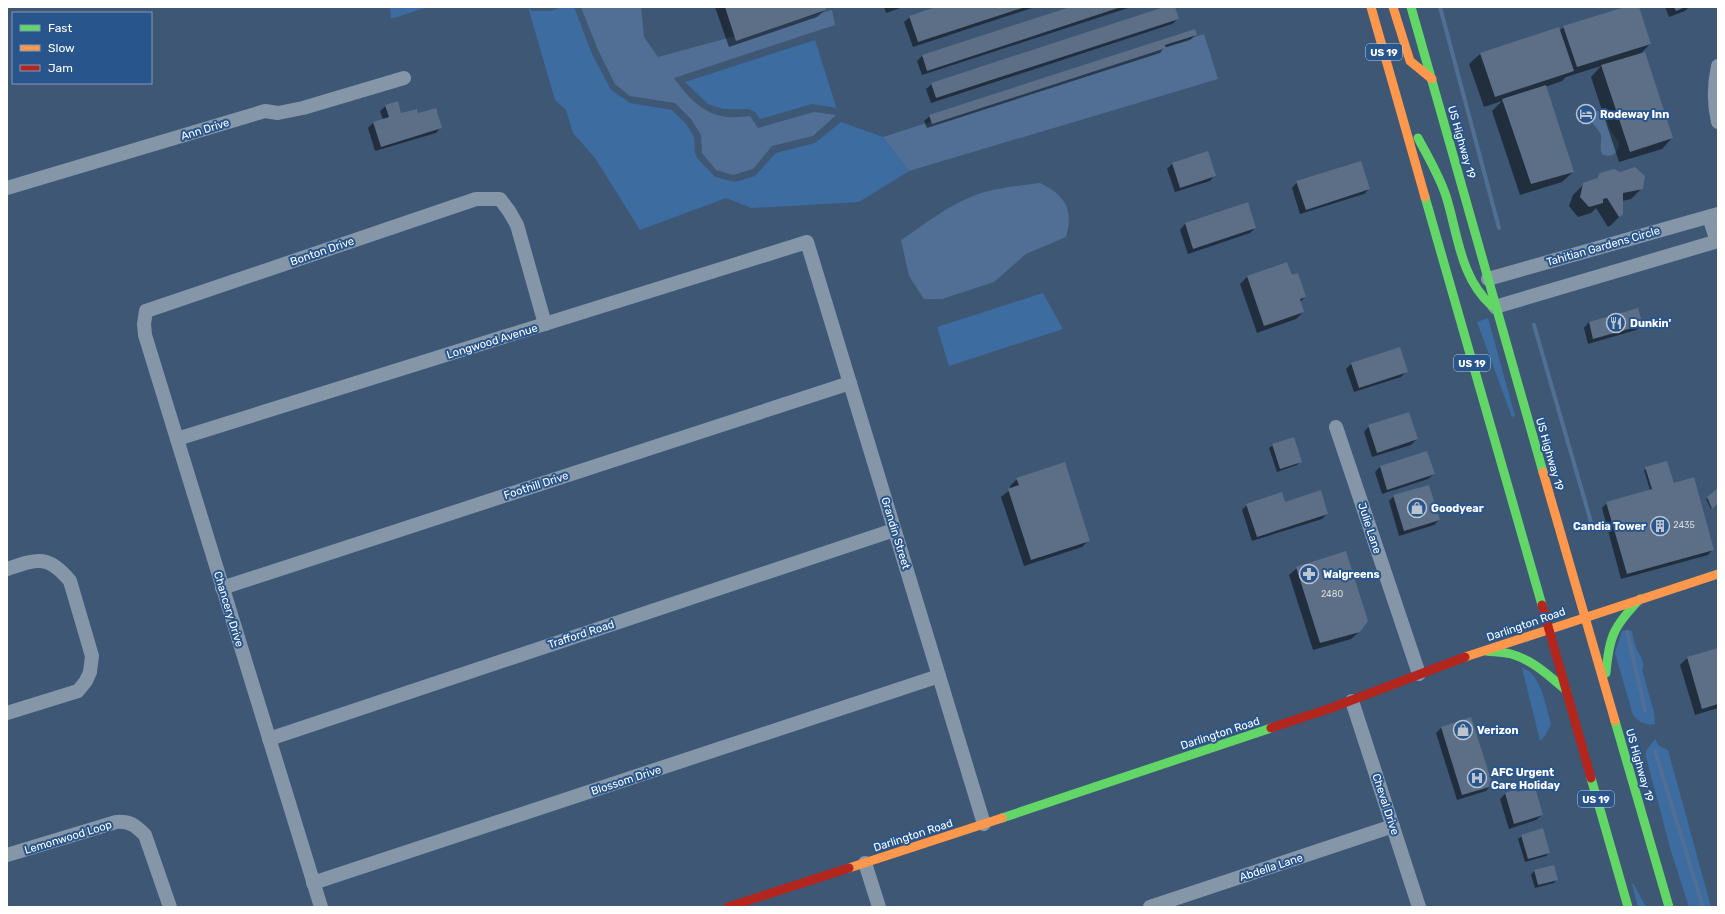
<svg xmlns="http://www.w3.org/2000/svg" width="1725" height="914" font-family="Rubik,sans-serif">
<rect width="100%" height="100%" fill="#3e5775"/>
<g fill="#3d6ca0">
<polygon points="390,7 428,7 391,19"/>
<polygon points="528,7 532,11 551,11 561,7 574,7 592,54 611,90 630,103 672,110 686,124 694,137 695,153 697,158 715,177 735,182 755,176 776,153 815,143 841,122 837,108 812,104 760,119 755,112 749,109 723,109 708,104 685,82 815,40 841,122 883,137 909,171 859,202 751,208 726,198 640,230 595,158 573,133 566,110 555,100"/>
<polygon points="1043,293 1063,329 949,366 937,327"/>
<polygon points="1488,318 1515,416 1512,417 1477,322"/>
<path d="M1628,630l4,1c1,6 2,13 5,19 3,6 9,13 5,20l12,42 1,12c-9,2 -16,-2 -22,-9l-18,-62 7,-22z"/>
<path d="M1522,668c19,4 24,40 29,56l-6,12 -5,5z"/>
<polygon points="1655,739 1659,746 1668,750 1711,907 1689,907 1671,851 1646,757 1646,751"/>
<polygon points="1633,883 1646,907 1638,907 1632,884"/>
</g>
<g fill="#516f94">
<path d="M581,7h60l3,30 14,20 174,-47 3,15 -161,53c12,17 27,34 47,38 9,2 20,1 29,0l8,12 56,-16 22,3 -23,21 -41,10 -19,23 -20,6 -17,-5 -14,-17 -1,-18 -10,-16 -16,-16 -45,-7 -15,-12 -17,-34z"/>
<polygon points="1204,34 1218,79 909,171 883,137"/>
<path d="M1598,111l6,2 7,18 8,12c0,10 -8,16 -17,11 -3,-7 0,-12 -1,-19 -2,-8 -22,-20 -3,-24z"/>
<path d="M1040,183c25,12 34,26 26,54l-40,17 -32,28 -52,17h-18l-15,-23 -8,-36c23,-15 46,-34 72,-44 21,-8 45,-10 67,-13z"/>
</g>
<g fill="#0007">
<polygon points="715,7 823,7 825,10 817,17 729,47"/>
<polygon points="884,7 903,7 886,13"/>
<polygon points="939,7 1035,7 913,47 904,22 910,17"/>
<polygon points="1073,7 1131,7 922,75 917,61 922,56"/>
<polygon points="1167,7 1174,7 1178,19 1172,24 931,103 926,89 932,84"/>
<polygon points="1628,7 1638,7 1650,44 1639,55 1672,138 1662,149 1619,162 1591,77 1601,66 1566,77 1562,81 1545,87 1573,172 1562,182 1520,195 1492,111 1502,101 1484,107 1469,64 1480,54 1558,29 1559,31 1564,27"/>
<polygon points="1665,7 1689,7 1685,11 1669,17"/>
<polygon points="1196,35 1190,40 1164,48 1160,53 927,128 924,121 930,116"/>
<polygon points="386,106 401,114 417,115 441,127 436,133 375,151 368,128 373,123 383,120 380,111"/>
<polygon points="1172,164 1215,175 1210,181 1175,192 1167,169"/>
<polygon points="1620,173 1642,188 1631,199 1622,201 1622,214 1611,225 1608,227 1596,208 1591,213 1578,217 1569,206 1573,195 1584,184 1594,180 1601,174"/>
<polygon points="1297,182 1369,189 1364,194 1300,214 1292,188"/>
<polygon points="1247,203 1255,228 1250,233 1188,254 1180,230 1185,224"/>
<polygon points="1291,276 1305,297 1300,302 1303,312 1296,319 1257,333 1240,284 1247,277"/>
<polygon points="1589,322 1642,325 1636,330 1588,344 1584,328"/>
<polygon points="1351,364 1407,371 1401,377 1354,392 1346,369"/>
<polygon points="1369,426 1417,439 1411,445 1372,457 1364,432"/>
<polygon points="1273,445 1300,462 1297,465 1277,472 1269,448"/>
<polygon points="1427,452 1434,474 1428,479 1382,494 1375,472 1380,467"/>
<polygon points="1666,462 1673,484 1713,549 1708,555 1621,579 1602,508 1607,503 1650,490 1644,470"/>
<polygon points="1017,479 1089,540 1082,547 1024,566 1001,497 1011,489 1010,486"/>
<polygon points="1718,489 1718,504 1711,509 1706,499"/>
<polygon points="1394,496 1439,520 1434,525 1399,536 1389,501"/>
<polygon points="1285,503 1327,514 1322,519 1252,541 1242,510 1247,505"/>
<polygon points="1297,568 1359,632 1351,639 1313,650 1289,575"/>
<polygon points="1717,649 1718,708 1695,715 1680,665 1687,658"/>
<polygon points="1471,719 1491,785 1486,791 1457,800 1436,733 1441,728"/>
<polygon points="1516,791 1516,794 1542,815 1536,820 1509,829 1500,799 1505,794"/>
<polygon points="1522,836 1549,853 1546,856 1525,862 1518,839"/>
<polygon points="1553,866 1557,879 1554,883 1535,888 1531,875 1534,871"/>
</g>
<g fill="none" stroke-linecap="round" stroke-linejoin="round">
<g stroke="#516f94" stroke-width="4">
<polyline points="1440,7 1499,228"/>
<polyline points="1534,325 1591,522"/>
<polyline points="1627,632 1645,710"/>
<polyline points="1655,751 1703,907"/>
</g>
</g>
<g fill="#5c6f86">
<polygon points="725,7 825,7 826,10 736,41"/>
<polygon points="936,7 1025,7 918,42 909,16"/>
<polygon points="1070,7 1121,7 927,71 922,55"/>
<polygon points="1164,7 1175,7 1179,19 936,98 931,83"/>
<polygon points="1625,7 1639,7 1651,44 1577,67 1563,26"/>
<polygon points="1674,7 1685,7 1676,11"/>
<polygon points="1559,27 1574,71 1495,97 1480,53"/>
<polygon points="1195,29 1197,35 1165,45 1166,48 932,124 929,115"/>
<polygon points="1645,52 1673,138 1630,152 1601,65"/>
<polygon points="1546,85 1574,172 1531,184 1502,99"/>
<polygon points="398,101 401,113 417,109 418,113 436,108 442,128 381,147 373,122 389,117 385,105"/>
<polygon points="1208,151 1216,176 1180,188 1172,163"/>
<polygon points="1361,161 1370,189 1306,210 1296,181"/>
<polygon points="1635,167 1645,176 1643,189 1623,193 1623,215 1619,217 1607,198 1603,199 1603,203 1589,207 1580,197 1583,183 1597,178 1600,173 1614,169 1620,172"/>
<polygon points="1248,202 1256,228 1193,249 1185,223"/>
<polygon points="1287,262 1292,275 1298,273 1306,297 1300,299 1304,312 1264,326 1247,276"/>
<polygon points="1638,308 1643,325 1593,339 1589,322"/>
<polygon points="1400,347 1408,372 1359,388 1351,363"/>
<polygon points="1409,412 1418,439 1377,453 1368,425"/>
<polygon points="1294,437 1302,462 1280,469 1272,444"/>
<polygon points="1427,451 1435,474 1387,490 1380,466"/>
<polygon points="1667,461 1674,483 1694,477 1714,550 1627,574 1606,502 1652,489 1645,467"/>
<polygon points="1065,462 1090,541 1031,560 1008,489 1019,485 1016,478"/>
<polygon points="1429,485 1440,520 1404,531 1393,495"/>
<polygon points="1718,488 1718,504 1712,509 1707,497"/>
<polygon points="1321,490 1328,514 1257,537 1246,504 1282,492 1285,502"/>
<polygon points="1346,551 1368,621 1360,632 1320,643 1296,567"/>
<polygon points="1718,648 1718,704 1702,709 1687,657"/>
<polygon points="1471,717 1493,786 1462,795 1441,727"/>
<polygon points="1535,787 1543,815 1514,824 1505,793 1516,789 1517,792"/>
<polygon points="1543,828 1550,853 1528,859 1521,835"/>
<polygon points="1554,865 1558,880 1538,885 1534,870"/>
</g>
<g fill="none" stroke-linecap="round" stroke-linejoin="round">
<g stroke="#8596a8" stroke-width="14">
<path d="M1718,66c-4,18 -4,39 0,56"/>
<polyline points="7,188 265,111 278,113 303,108 404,78"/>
<polyline points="1709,217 1717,241"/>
<polyline points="1488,279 1718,214"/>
<polyline points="1495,307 1718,241"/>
<polyline points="1336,427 1419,674"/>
<polyline points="177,439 807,242 984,824"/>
<path d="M7,569c30,-10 41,-15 63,12l22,75 -2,16 -4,9 -8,10 -71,22"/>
<polyline points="222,588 850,383"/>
<polyline points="1352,701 1419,907"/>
<polyline points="269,739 894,530"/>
<path d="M7,855l109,-33c14,-1 19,3 29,13l25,72"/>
<polyline points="865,863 879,907"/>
<polyline points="313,883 939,676"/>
<polyline points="321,907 145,335 144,324 146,311 476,199 500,199 509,211 517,225 545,324"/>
<polyline points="1150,907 1393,826"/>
</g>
<g stroke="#63d668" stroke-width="9">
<polyline points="1411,7 1543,472"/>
<path d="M1418,138c10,19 21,37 28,58 12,38 14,82 46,110"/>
<polyline points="1425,197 1542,605"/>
<path d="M1486,651c8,1 17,1 25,3 22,6 38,22 55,36"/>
<path d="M1606,673c3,-37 8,-47 34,-74"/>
<polyline points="1615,721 1669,907"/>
<polyline points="1591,778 1628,907"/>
<polyline points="1002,818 1271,728"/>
</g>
<g stroke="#ff974d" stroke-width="9">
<polyline points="1371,7 1425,197"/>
<polyline points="1393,7 1410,61 1432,79"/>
<polyline points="1543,472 1615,721"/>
<polyline points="1465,657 1718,574"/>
<polyline points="849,868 1002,818"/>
</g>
<g stroke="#b3261e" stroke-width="9">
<polyline points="1542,605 1591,778"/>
<polyline points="1271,728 1331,708 1465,657"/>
<polyline points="728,907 849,868"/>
</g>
</g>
<defs>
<symbol id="hotel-ring" viewBox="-11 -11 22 22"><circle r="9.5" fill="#28558b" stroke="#bbc4cf" stroke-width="1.5"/><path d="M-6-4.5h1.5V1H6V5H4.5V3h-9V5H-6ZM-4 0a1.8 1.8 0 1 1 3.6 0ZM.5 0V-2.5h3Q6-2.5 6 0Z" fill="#bbc4cf"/></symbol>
<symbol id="restaurant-ring" viewBox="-11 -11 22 22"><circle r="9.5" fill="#28558b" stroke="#bbc4cf" stroke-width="1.5"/><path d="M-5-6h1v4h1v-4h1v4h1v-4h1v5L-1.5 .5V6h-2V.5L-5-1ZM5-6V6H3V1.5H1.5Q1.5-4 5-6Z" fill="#bbc4cf"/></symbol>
<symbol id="shop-ring" viewBox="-11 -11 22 22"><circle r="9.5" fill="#28558b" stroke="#bbc4cf" stroke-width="1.5"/><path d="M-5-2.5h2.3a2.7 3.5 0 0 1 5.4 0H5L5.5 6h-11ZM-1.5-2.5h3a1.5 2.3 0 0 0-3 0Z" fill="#bbc4cf"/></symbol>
<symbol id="building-ring" viewBox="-11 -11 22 22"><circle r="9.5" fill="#28558b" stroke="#bbc4cf" stroke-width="1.5"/><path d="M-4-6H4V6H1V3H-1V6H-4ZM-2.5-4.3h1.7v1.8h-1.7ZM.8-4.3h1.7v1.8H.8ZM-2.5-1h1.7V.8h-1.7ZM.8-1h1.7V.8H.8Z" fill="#bbc4cf"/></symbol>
<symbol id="pharmacy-ring" viewBox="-11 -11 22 22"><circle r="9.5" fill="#28558b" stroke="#bbc4cf" stroke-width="1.5"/><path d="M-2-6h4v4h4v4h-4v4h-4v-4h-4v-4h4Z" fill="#bbc4cf"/></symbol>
<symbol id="hospital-ring" viewBox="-11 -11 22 22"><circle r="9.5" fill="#28558b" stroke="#bbc4cf" stroke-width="1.5"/><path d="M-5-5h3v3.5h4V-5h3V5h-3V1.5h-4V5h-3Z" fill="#bbc4cf"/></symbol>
</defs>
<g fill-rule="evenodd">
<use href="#hotel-ring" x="1575" y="103" width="22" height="22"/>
<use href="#restaurant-ring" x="1605" y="312" width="22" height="22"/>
<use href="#shop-ring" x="1406" y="497" width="22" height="22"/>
<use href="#building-ring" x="1649" y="515" width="22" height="22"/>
<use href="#pharmacy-ring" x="1298" y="563" width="22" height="22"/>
<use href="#shop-ring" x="1452" y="719" width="22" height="22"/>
<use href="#hospital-ring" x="1466" y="767" width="22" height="22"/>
</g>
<g text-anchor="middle" stroke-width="4" stroke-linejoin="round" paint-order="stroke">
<g font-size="9" fill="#d6dbe1">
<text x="1684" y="528">2435</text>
<text x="1332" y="597">2480</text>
</g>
<g fill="#28558b" stroke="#beccdc" stroke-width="1">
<rect x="1366" y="44" width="36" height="16" rx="3"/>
<rect x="1454" y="355" width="36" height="16" rx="3"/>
<rect x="1578" y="791" width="36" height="16" rx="3"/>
</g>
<g font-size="10" font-weight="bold" fill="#fff">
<text x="1384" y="56">US 19</text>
<text x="1472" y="367">US 19</text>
<text x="1596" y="803">US 19</text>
</g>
<g font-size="11" font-weight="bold" fill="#fff" stroke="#28558b" text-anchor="start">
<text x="1600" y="118">Rodeway Inn</text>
<text x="1630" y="327">Dunkin'</text>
<text x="1431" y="512">Goodyear</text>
<text x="1646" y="530" text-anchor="end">Candia Tower</text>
<text x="1323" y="578">Walgreens</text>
<text x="1477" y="734">Verizon</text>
<text x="1491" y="776">AFC Urgent<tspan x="1491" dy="13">Care Holiday</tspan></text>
</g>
<g font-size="11" fill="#fff" stroke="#28558b">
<text transform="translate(205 129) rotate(-17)" y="4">Ann Drive</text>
<text transform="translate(1462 142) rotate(74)" y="4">US Highway 19</text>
<text transform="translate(1603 246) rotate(-16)" y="4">Tahitian Gardens Circle</text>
<text transform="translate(322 251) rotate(-19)" y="4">Bonton Drive</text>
<text transform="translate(492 341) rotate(-17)" y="4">Longwood Avenue</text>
<text transform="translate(1550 454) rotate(74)" y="4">US Highway 19</text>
<text transform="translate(536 485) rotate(-18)" y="4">Foothill Drive</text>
<text transform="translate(1370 528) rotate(72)" y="4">Julie Lane</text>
<text transform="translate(896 533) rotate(73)" y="4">Grandin Street</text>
<text transform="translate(229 609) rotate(73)" y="4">Chancery Drive</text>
<text transform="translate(1526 624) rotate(-19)" y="4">Darlington Road</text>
<text transform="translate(581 634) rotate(-18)" y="4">Trafford Road</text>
<text transform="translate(1220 733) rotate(-18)" y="4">Darlington Road</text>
<text transform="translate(1640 765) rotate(74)" y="4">US Highway 19</text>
<text transform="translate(626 780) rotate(-18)" y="4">Blossom Drive</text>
<text transform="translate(1386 804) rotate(72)" y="4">Cheval Drive</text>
<text transform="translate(913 835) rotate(-18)" y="4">Darlington Road</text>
<text transform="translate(68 837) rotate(-17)" y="4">Lemonwood Loop</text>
<text transform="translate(1271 867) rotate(-18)" y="4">Abdella Lane</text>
</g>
</g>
<rect width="1725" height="914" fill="none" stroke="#ffffff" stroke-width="16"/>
<rect x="12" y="12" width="140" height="72" fill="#28558b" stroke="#7e99b9"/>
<rect x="20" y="25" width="20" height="6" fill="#63d668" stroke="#7e99b9"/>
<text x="48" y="32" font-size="12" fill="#ffffff">Fast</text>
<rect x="20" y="45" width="20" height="6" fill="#ff974d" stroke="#7e99b9"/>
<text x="48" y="52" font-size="12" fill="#ffffff">Slow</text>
<rect x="20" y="65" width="20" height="6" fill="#b3261e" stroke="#7e99b9"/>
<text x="48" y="72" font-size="12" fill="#ffffff">Jam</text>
</svg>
